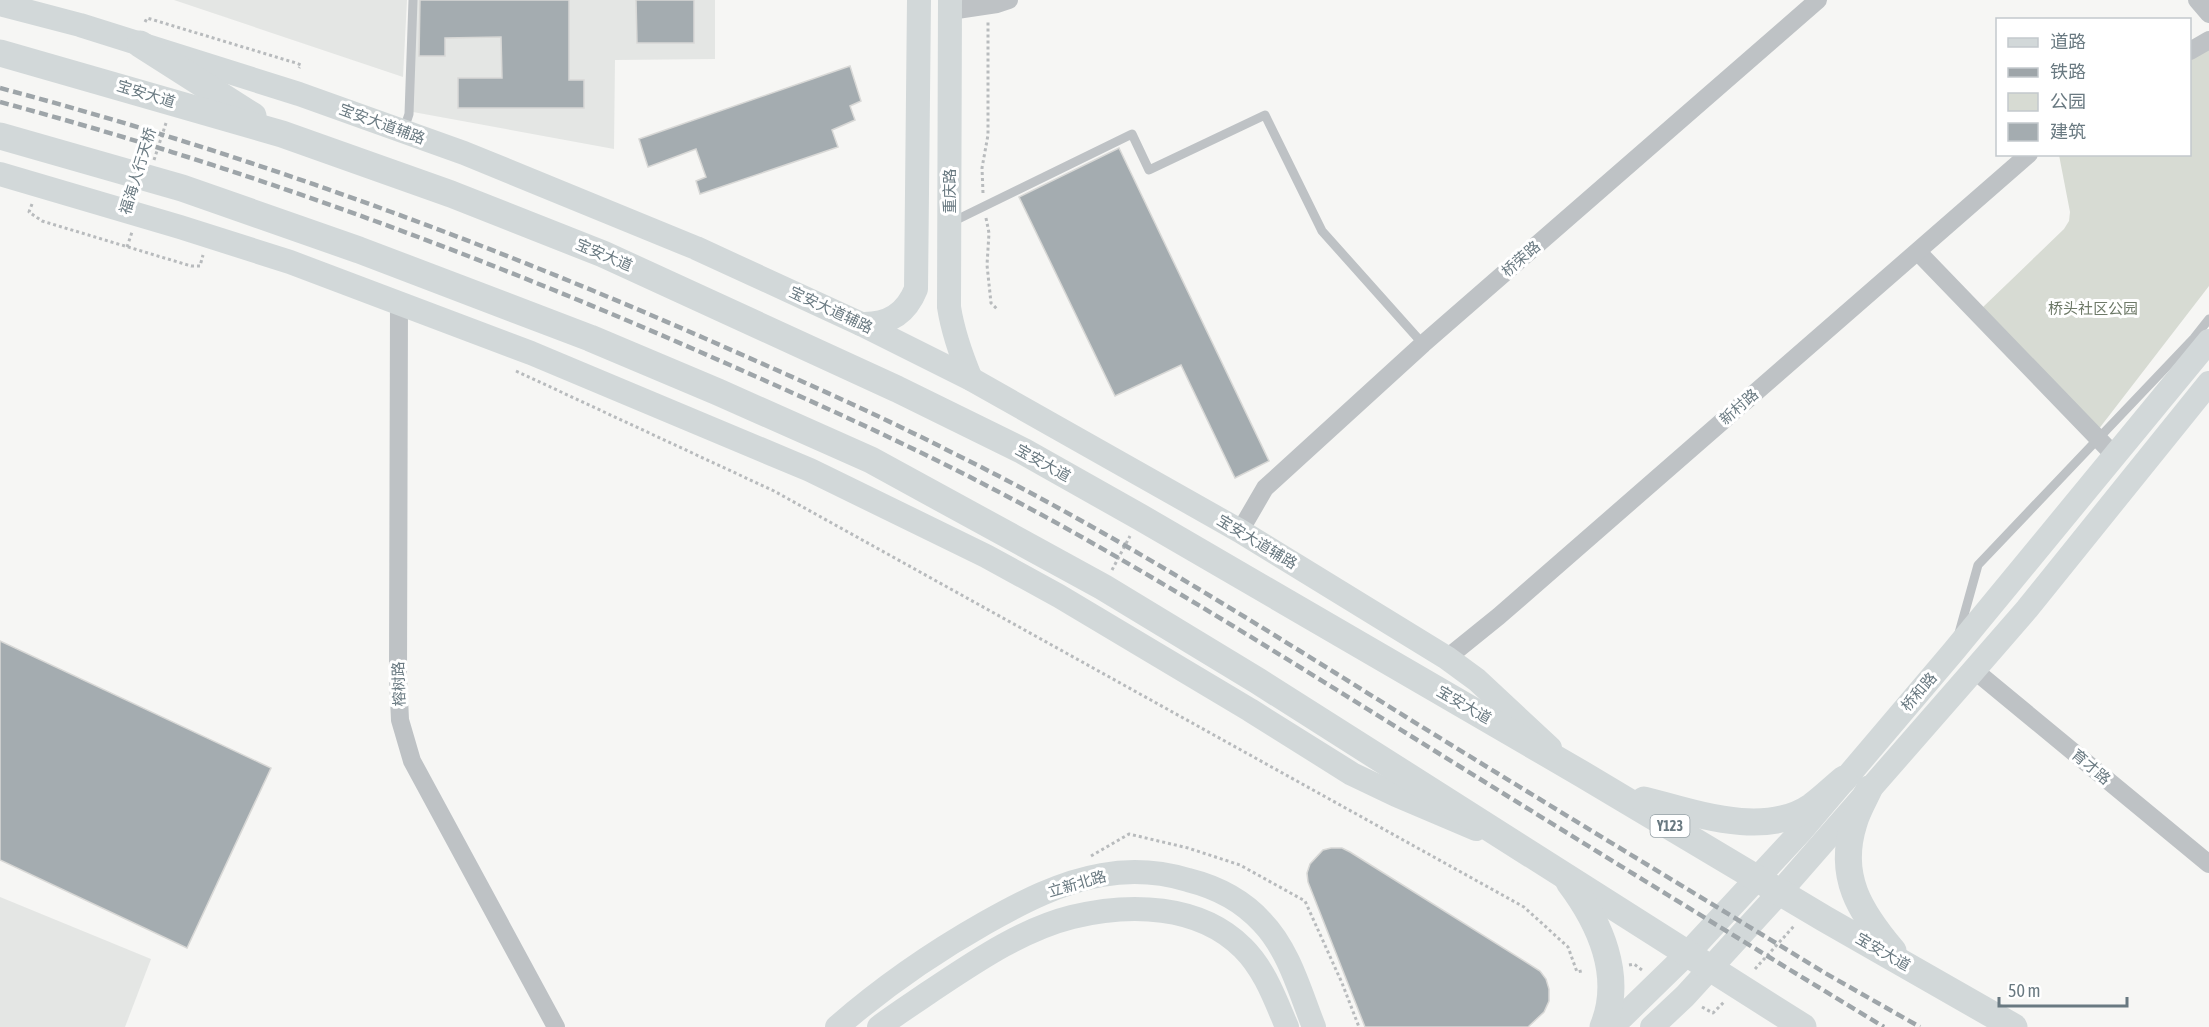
<svg xmlns="http://www.w3.org/2000/svg" width="2209" height="1027" font-family="'Asap Condensed','Noto Sans SC',sans-serif">
<rect width="100%" height="100%" fill="#f6f6f4"/>
<g fill="#e4e6e4">
<polygon points="174,0 407,0 403,77"/>
<polygon points="416,0 715,0 715,59 615,60 614,149 413,112"/>
<polygon points="0,897 151,959 125,1027 0,1027"/>
</g>
<polygon fill="#d7dbd3" points="2209,47 2209,286 2098,430 1982,308 2064,229 2069,221 2070,212 2059,155 2190,154 2190,57"/>
<g fill="#a4acb0" stroke="#d8d8d6" stroke-width="1.5">
<polygon points="420,0 569,0 569,80 584,80 584,108 458,108 458,78 502,78 501,37 445,38 445,56 419,56"/>
<polygon points="636,0 694,0 694,43 637,43"/>
<polygon points="850,66 861,101 850,106 855,120 832,130 838,147 700,194 696,181 706,177 696,149 648,167 639,139"/>
<polygon points="1119,148 1269,461 1235,478 1181,365 1115,396 1019,197"/>
<polygon points="0,641 271,768 187,948 0,860"/>
<polygon points="1331,848 1342,848 1350,852 1540,971 1546,979 1549,989 1549,1001 1544,1012 1528,1027 1365,1027 1308,882 1307,873 1310,864 1323,850"/>
</g>
<g fill="none" stroke-linecap="round" stroke-linejoin="round">
<g stroke="#b8bbbd" stroke-width="3" stroke-dasharray="3 3" stroke-linecap="butt">
<polyline points="145,22 147,18 296,63 301,65 299,68"/>
<polyline points="154,160 166,123"/>
<polyline points="983,193 982,168 988,135 988,21"/>
<polyline points="32,204 29,212 42,221 191,266 200,266 203,255"/>
<polyline points="986,218 989,233 987,265 991,303 997,309"/>
<polyline points="127,247 132,232"/>
<polyline points="516,371 774,491 1524,907 1568,947 1577,972 1582,971"/>
<polyline points="1112,570 1130,536"/>
<polyline points="1091,856 1129,834 1188,848 1240,865 1305,901 1342,983 1359,1027"/>
<polyline points="1629,965 1634,964 1642,970"/>
<polyline points="1755,969 1794,926"/>
<polyline points="1702,1007 1713,1013 1725,1001"/>
</g>
<g stroke="#bec2c5" stroke-width="9">
<polyline points="404,129 409,114 413,0"/>
<polyline points="952,222 1132,134 1149,170 1265,115 1322,231 1423,344"/>
<polyline points="1959,633 1978,565 2194,338 2209,319"/>
</g>
<g stroke="#bec2c5" stroke-width="18">
<polyline points="2197,0 2209,14"/>
<polyline points="950,11 997,4 1009,0"/>
<polyline points="2190,51 2209,40"/>
<polyline points="1918,252 2115,456"/>
<polyline points="399,302 398,676 400,720 412,761 556,1027"/>
<polyline points="1240,531 1265,488 1423,344 1818,0"/>
<polyline points="1447,658 1499,616 2029,154"/>
<polyline points="1974,670 2209,864"/>
</g>
<g stroke="#d2d8d9" stroke-width="24">
<path d="M950,0l-1,307c4,26 12,48 22,72"/>
<polyline points="0,4 80,25 299,94 464,153 696,248 861,324 971,379 1240,531 1447,658 1477,680 1550,748"/>
<polyline points="0,174 180,227 290,262 531,353 810,470 986,556 1059,596 1250,710 1352,774 1396,795 1476,829"/>
<path d="M861,324c27,1 45,-10 55,-35l3,-289"/>
<path d="M837,1027c46,-40 95,-74 148,-104 37,-21 76,-41 117,-48 28,-5 59,-3 86,5 28,7 54,20 74,42 27,28 38,70 52,105"/>
<path d="M879,1027c16,-12 33,-23 49,-34 44,-29 92,-63 144,-76 57,-14 127,-13 171,31 22,22 32,51 44,79"/>
<polyline points="1612,1027 1688,953 1802,830 1953,652 2209,341"/>
<polyline points="1652,1027 1685,996 1780,892 1974,670 2027,609 2209,383"/>
</g>
<g stroke="#d2d8d9" stroke-width="27">
<polyline points="140,44 253,116"/>
<polyline points="0,53 282,134 451,194 603,254 897,389 1023,451 1140,517 1582,774 1825,919 2014,1027"/>
<polyline points="0,136 182,188 359,250 590,338 718,392 871,460 1103,587 1258,681 1803,1027"/>
<path d="M1869,789c-5,11 -12,23 -15,34 -17,53 6,89 39,128"/>
<path d="M1644,800c51,13 120,39 168,6 11,-8 21,-18 32,-27"/>
<path d="M1569,882c31,41 55,94 34,145"/>
</g>
<g stroke="#9ea5a9" stroke-width="4.5" stroke-dasharray="9 4.5" stroke-linecap="butt">
<path d="M0,88c241,64 476,150 704,250 84,37 169,74 251,116 156,77 303,171 451,263 139,86 280,171 419,256l95,54"/>
<path d="M0,102c239,64 472,150 698,249 84,37 168,74 250,115 159,79 308,174 458,267 159,99 318,197 478,294"/>
</g>
</g>
<g text-anchor="middle" stroke-width="6" stroke-linejoin="round" paint-order="stroke">
<rect fill="#fff" stroke="#96a1a7" stroke-width="1.5" x="1650.5" y="815" width="39" height="22" rx="4.5"/>
<g font-size="14" font-weight="bold" fill="#697981">
<text x="1670" y="831">Y123</text>
</g>
<g font-size="15" fill="#697981" stroke="#fff">
<text transform="translate(146 94) rotate(17)" y="5">宝安大道</text>
<text transform="translate(382 124) rotate(20)" y="5">宝安大道辅路</text>
<text transform="translate(138 171) rotate(-73)" y="5">福海人行天桥</text>
<text transform="translate(950 191) rotate(-90)" y="5">重庆路</text>
<text transform="translate(604 255) rotate(23)" y="5">宝安大道</text>
<text transform="translate(1521 259) rotate(-41)" y="5">桥荣路</text>
<text transform="translate(831 310) rotate(25)" y="5">宝安大道辅路</text>
<text transform="translate(1739 407) rotate(-41)" y="5">新村路</text>
<text transform="translate(1043 463) rotate(29)" y="5">宝安大道</text>
<text transform="translate(1257 542) rotate(31)" y="5">宝安大道辅路</text>
<text transform="translate(399 684) rotate(-92)" y="5">榕树路</text>
<text transform="translate(1919 692) rotate(-49)" y="5">桥和路</text>
<text transform="translate(1464 705) rotate(30)" y="5">宝安大道</text>
<text transform="translate(2091 767) rotate(40)" y="5">育才路</text>
<text transform="translate(1077 884) rotate(-16)" y="5">立新北路</text>
<text transform="translate(1883 952) rotate(30)" y="5">宝安大道</text>
</g>
<g font-size="15" fill="#6d7967" stroke="#fff">
<text x="2093" y="314">桥头社区公园</text>
</g>
</g>
<rect x="1996" y="18" width="195" height="138" fill="#ffffff" stroke="#c3c9cd" stroke-width="1.5"/>
<rect x="2008" y="38" width="30" height="9" fill="#d2d8d9" stroke="#c3c9cd" stroke-width="1.5"/>
<text x="2050" y="48" font-size="18" fill="#697981">道路</text>
<rect x="2008" y="68" width="30" height="9" fill="#9ea5a9" stroke="#c3c9cd" stroke-width="1.5"/>
<text x="2050" y="78" font-size="18" fill="#697981">铁路</text>
<rect x="2008" y="93" width="30" height="18" fill="#d7dbd3" stroke="#c3c9cd" stroke-width="1.5"/>
<text x="2050" y="108" font-size="18" fill="#697981">公园</text>
<rect x="2008" y="123" width="30" height="18" fill="#a4acb0" stroke="#c3c9cd" stroke-width="1.5"/>
<text x="2050" y="138" font-size="18" fill="#697981">建筑</text>
<path d="M1999 997v9h128v-9" fill="none" stroke="#697981" stroke-width="3"/>
<text x="2008" y="997" font-size="18" fill="#697981" stroke="#ffffff" stroke-width="4.5" paint-order="stroke">50 m</text>
</svg>
